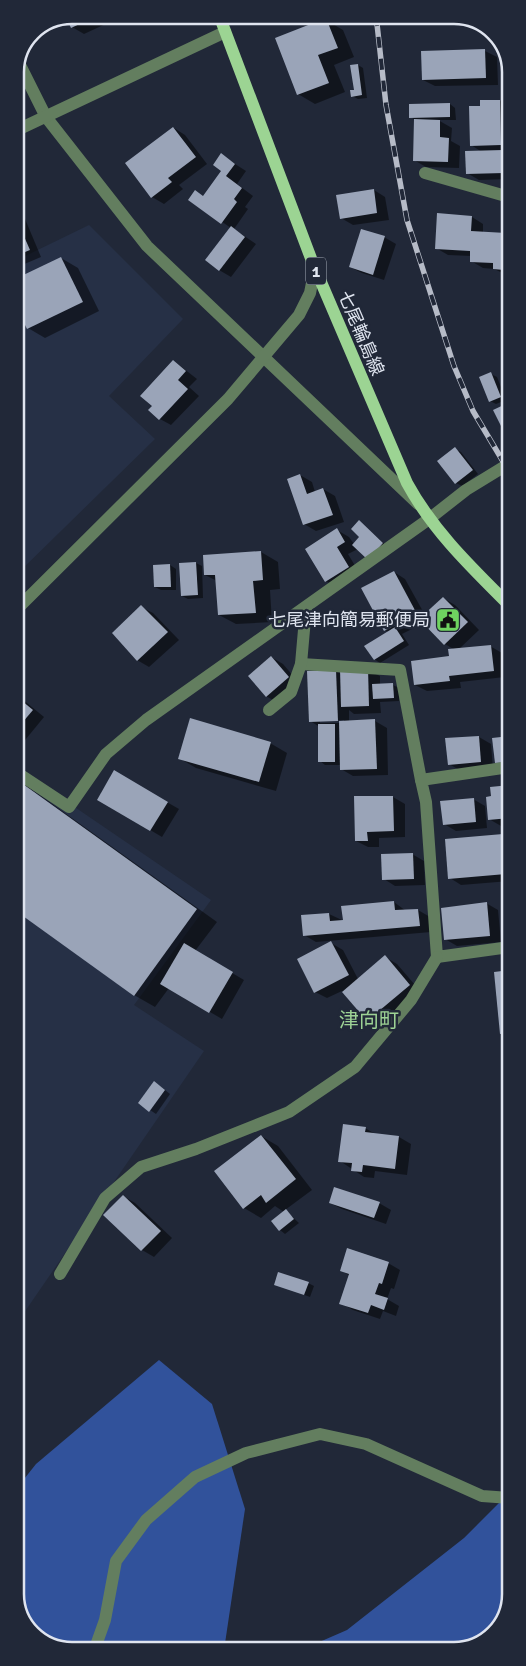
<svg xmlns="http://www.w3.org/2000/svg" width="526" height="1666" font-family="Signika,'Noto Sans JP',sans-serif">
<rect width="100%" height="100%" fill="#212838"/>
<g fill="#263046">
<polygon points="89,225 183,319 109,396 155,439 16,575 15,261"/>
<polygon points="16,767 211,900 134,1005 204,1051 17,1323"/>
</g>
<g fill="#31529b">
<polygon points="159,1360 212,1404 245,1509 224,1650 68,1651 34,1637 17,1609 17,1488 36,1464"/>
<polygon points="511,1491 511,1595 499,1629 469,1649 301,1650 347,1630 464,1538"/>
</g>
<g fill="#0007" fill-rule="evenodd">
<polygon points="72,15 125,15 84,34 72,27 67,17"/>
<polygon points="295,15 313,15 302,19"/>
<polygon points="342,15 359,15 360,18 348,19"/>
<polygon points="326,20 343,30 354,57 334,65 345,92 315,104 298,94"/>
<polygon points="485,51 497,57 498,85 435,86 423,80"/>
<polygon points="358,65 363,68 367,98 358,99 352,96 355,91"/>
<polygon points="500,101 509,106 509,151 504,151 509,155 509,179 479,180 467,173 482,152 471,145 481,107"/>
<polygon points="450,104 455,108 456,120 438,120 452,128 451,141 460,146 459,168 426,167 414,160 415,120 411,117"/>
<polygon points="174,128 185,135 207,164 179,185 183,189 164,204 152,197"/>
<polygon points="221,155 246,171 237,184 253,196 245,207 248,209 234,229 256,244 231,277 219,270 231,228 190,200 204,197 223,171"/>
<polygon points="374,190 385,197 389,220 353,225 341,218"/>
<polygon points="15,205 20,207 41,257 15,268"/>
<polygon points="472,217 483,224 483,233 509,237 509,276 494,269 483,268 471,261 471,256 448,255 436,248"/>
<polygon points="384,237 396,244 384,280 362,273 350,267"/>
<polygon points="61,258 78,268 99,311 45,338 28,328"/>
<polygon points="174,361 197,379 189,387 199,396 171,425 160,419"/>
<polygon points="491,374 497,377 506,400 496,404 490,401"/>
<polygon points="455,449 461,452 478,474 462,486 456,483"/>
<polygon points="300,475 312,482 315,492 323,489 335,496 344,522 316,531 304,524"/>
<polygon points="360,522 388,547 358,549 348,554 360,574 338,588 326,581 337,530 349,537 354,544 361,537"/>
<polygon points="261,552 278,562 280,589 270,590 272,622 236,624 219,615 217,581 205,575 204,556"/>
<polygon points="196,563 202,566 203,598 188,599 182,596"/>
<polygon points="170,565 176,569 176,590 161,590 155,587"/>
<polygon points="394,572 405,579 425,615 443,598 455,605 479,630 459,649 490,646 502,653 505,677 460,682 461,688 427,691 415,685 450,658 455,650 445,644 424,623 402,634 409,645 380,663 374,659 389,632 385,630"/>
<polygon points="141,607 153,613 179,640 149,667 137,660"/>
<polygon points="271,657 283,664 300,684 278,703 266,696"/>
<path d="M368,670l12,6v9h13l6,3v13l-19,1 1,11 -27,1 -5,-4v12l26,-1 12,7 1,47 -35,1 -12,-7v-4h-16l-5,-4v-34l-10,-6 26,-50 5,3zM344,720v3h-24v-2z"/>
<polygon points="16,694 44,717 21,745 16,742"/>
<polygon points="479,737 491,744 493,769 461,771 449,764"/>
<polygon points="270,743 287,753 276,791 196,768 179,758"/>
<polygon points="114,772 179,809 162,837 98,799"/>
<polygon points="16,778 217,922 195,951 244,980 222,1019 169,988 155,1007 134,995 16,909"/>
<polygon points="510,786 510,825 501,826 489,819 492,788"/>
<polygon points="356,797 393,797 405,804 405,837 379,838 379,847 368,847 356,841"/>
<polygon points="473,799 485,806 487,828 456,831 444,824"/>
<polygon points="502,835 510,840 510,881 461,885 450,878"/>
<polygon points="412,854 424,861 425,885 395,886 384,879"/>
<polygon points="394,902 406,911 418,910 430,917 431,932 316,942 304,935 303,916 329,914 344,921 343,907"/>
<polygon points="486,903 498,910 501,942 457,946 445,939"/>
<polygon points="331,943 343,950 358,979 385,957 397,964 421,992 380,1027 368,1020 342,991 327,998 315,992"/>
<polygon points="510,972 510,1039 501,1033 495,973"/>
<polygon points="160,1086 170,1094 156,1114 150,1110"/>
<polygon points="365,1128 377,1135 399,1137 411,1144 407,1175 375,1171 374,1178 364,1177 340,1161"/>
<polygon points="261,1136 278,1146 312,1190 285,1210 299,1223 285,1234 280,1230 284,1212 275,1206 261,1218 244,1208 216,1171"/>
<polygon points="123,1196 135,1203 172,1238 154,1257 142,1250 105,1215"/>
<polygon points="330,1203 379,1203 391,1210 386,1224 342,1209"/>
<polygon points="388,1263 400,1270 394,1289 391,1288 387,1299 399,1306 396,1316 383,1311 380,1319 353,1310 341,1303 350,1276 341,1270"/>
<polygon points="308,1283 314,1286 310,1297 276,1284"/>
</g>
<g fill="#9aa4b8">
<polygon points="72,15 99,15 71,28 66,17"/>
<polygon points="326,18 338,48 318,55 329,83 297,95 275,38"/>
<polygon points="485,49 486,78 422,80 421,51"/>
<polygon points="358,64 362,95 351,97 350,90 354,90 350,65"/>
<polygon points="480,100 500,100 501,145 470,146 469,106 480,106"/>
<polygon points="450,103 450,117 409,118 409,104"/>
<polygon points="414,119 440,120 440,137 449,138 448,162 413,161"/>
<polygon points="173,127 196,157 168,178 172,182 151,198 125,163"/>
<polygon points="503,150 504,173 466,174 465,151"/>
<polygon points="221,153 235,164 226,176 242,188 234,199 237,202 221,224 188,200 195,190 203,196 221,171 213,165"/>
<polygon points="374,189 377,213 340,219 336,195"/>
<polygon points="437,213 472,216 471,231 506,233 504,270 493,269 493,263 470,262 470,251 435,249"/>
<polygon points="15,216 30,250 15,256"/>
<polygon points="231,226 245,237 219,271 205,260"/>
<polygon points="361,229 385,236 373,275 349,267"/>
<polygon points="61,257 83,302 27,329 15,305 15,279"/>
<polygon points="173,360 186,371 178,380 188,389 159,420 148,410 152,406 140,396"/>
<polygon points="491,372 501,397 489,402 479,377"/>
<polygon points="510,402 510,444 493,410"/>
<polygon points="455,447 473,470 455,484 437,461"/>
<polygon points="300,474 307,494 323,488 333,515 303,525 287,479"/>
<polygon points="359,520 383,543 368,560 352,545 359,537 351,529"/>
<polygon points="337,528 345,542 337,547 349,567 325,582 305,549"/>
<polygon points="261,551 263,580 253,581 256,613 218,615 215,575 204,575 203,555"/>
<polygon points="196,562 198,595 181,596 179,563"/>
<polygon points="170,564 171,587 154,587 153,565"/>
<polygon points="394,571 417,614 384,631 361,588"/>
<polygon points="443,597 468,622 444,645 419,619"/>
<polygon points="141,605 168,632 137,661 112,633"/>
<polygon points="395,627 404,641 374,660 364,646"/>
<polygon points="491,645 494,671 449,676 450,681 414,685 411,661 449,656 448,649"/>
<polygon points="271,656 289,677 266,697 248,676"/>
<polygon points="368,668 369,706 341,707 340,669"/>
<polygon points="336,670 338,721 309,722 307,671"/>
<polygon points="393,683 394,698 373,699 372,684"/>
<polygon points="16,696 33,710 16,730"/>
<polygon points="190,718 271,742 259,782 178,759"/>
<polygon points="375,719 377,769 340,770 339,721"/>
<rect x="318" y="724" width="17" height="38"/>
<polygon points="479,736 481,762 448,765 445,738"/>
<polygon points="510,736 510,762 495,763 492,738"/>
<polygon points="114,770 168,802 150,831 97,800"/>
<polygon points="16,779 197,909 134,996 16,911"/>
<polygon points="510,785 510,818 488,820 486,797 491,796 490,787"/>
<polygon points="354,796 393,796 394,831 367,832 368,841 355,841"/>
<polygon points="474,798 476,822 443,825 440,801"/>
<polygon points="503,834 506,874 448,879 445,839"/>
<polygon points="413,853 414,879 382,880 381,854"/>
<polygon points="394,901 395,910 418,909 420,926 303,936 301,915 329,913 330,921 343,920 341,906"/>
<polygon points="487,902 490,936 444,940 441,908"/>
<polygon points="331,941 349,975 314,993 297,959"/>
<polygon points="184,943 233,972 209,1013 160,984"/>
<polygon points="385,955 410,985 367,1021 342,992"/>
<polygon points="510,970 510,1033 500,1034 494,972"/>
<polygon points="154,1081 165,1090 149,1112 138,1103"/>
<polygon points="343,1124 366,1127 365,1132 399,1136 395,1169 363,1165 362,1172 351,1171 352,1163 338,1162"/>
<polygon points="261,1135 296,1179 266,1203 261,1195 243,1209 214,1171"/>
<polygon points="334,1187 380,1202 374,1218 329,1203"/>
<polygon points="123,1195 161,1231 141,1251 103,1215"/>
<polygon points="286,1209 294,1219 279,1231 271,1221"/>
<polygon points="347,1248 389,1262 382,1284 379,1283 375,1294 388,1298 384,1310 371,1305 368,1313 339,1304 349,1274 340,1271"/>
<polygon points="278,1272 309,1282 304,1295 274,1285"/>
</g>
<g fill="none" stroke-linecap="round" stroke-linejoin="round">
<g stroke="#637e5f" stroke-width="12">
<polyline points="18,61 46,117 147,246 418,504"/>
<polyline points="15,131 225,32"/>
<polyline points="425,173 509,197"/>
<polyline points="16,610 228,399 299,315 310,293 315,268"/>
<polyline points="301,664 400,670 421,780"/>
<polyline points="269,710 291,692 301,664 306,607"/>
<polyline points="510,767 421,780 426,802 437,957 510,947"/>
<polyline points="16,772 69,807 106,754 146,720 429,519 466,490 510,463"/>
<polyline points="60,1274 105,1198 141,1167 196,1149 289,1112 355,1067 411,1000 437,957"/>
<polyline points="94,1651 105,1620 116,1561 146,1520 195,1477 246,1453 320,1434 366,1444 482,1496 511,1498"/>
</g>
<path stroke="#9cd493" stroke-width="12" d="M219,15l93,246 95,222c26,48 65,85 103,123"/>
<defs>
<polyline id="rail" points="376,15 386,105 407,220 454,366 473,411 510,473"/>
</defs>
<use href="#rail" stroke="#b6bbc7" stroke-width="5.5"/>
<use href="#rail" stroke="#212838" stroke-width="4" stroke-dasharray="11" stroke-linecap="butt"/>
</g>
<defs>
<symbol id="civic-square" viewBox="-11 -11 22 22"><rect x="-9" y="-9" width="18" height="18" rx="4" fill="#6fd360" stroke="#212838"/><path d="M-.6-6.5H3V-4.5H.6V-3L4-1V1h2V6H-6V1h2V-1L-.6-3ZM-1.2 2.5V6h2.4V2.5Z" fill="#111"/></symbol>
</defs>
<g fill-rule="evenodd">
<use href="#civic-square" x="434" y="606" width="28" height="28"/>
</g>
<g text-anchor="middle" stroke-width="5" stroke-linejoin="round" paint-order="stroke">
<rect fill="#212838" stroke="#a6acb8" stroke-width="1" x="306" y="257.5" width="20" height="27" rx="4"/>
<g font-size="16" font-weight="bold" fill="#dfe4ef">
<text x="316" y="277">1</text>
</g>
<g font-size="18" fill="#dfe4ef" stroke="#212838">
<text transform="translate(361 333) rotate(67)" y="6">七尾輪島線</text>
</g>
<g font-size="18" fill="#dfe4ef" stroke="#212838" text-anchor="end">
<text x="430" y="626">七尾津向簡易郵便局</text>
</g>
<g font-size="20" fill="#9dd295" stroke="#212838">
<text x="369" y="1027">津向町</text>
</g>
</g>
<path d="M0 0H526V1666H0ZM72 24H454A48 48 0 0 1 502 72V1594A48 48 0 0 1 454 1642H72A48 48 0 0 1 24 1594V72A48 48 0 0 1 72 24Z" fill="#212838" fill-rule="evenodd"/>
<path fill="none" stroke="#dfe4ef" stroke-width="2.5" d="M72 24H454A48 48 0 0 1 502 72V1594A48 48 0 0 1 454 1642H72A48 48 0 0 1 24 1594V72A48 48 0 0 1 72 24Z"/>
</svg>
